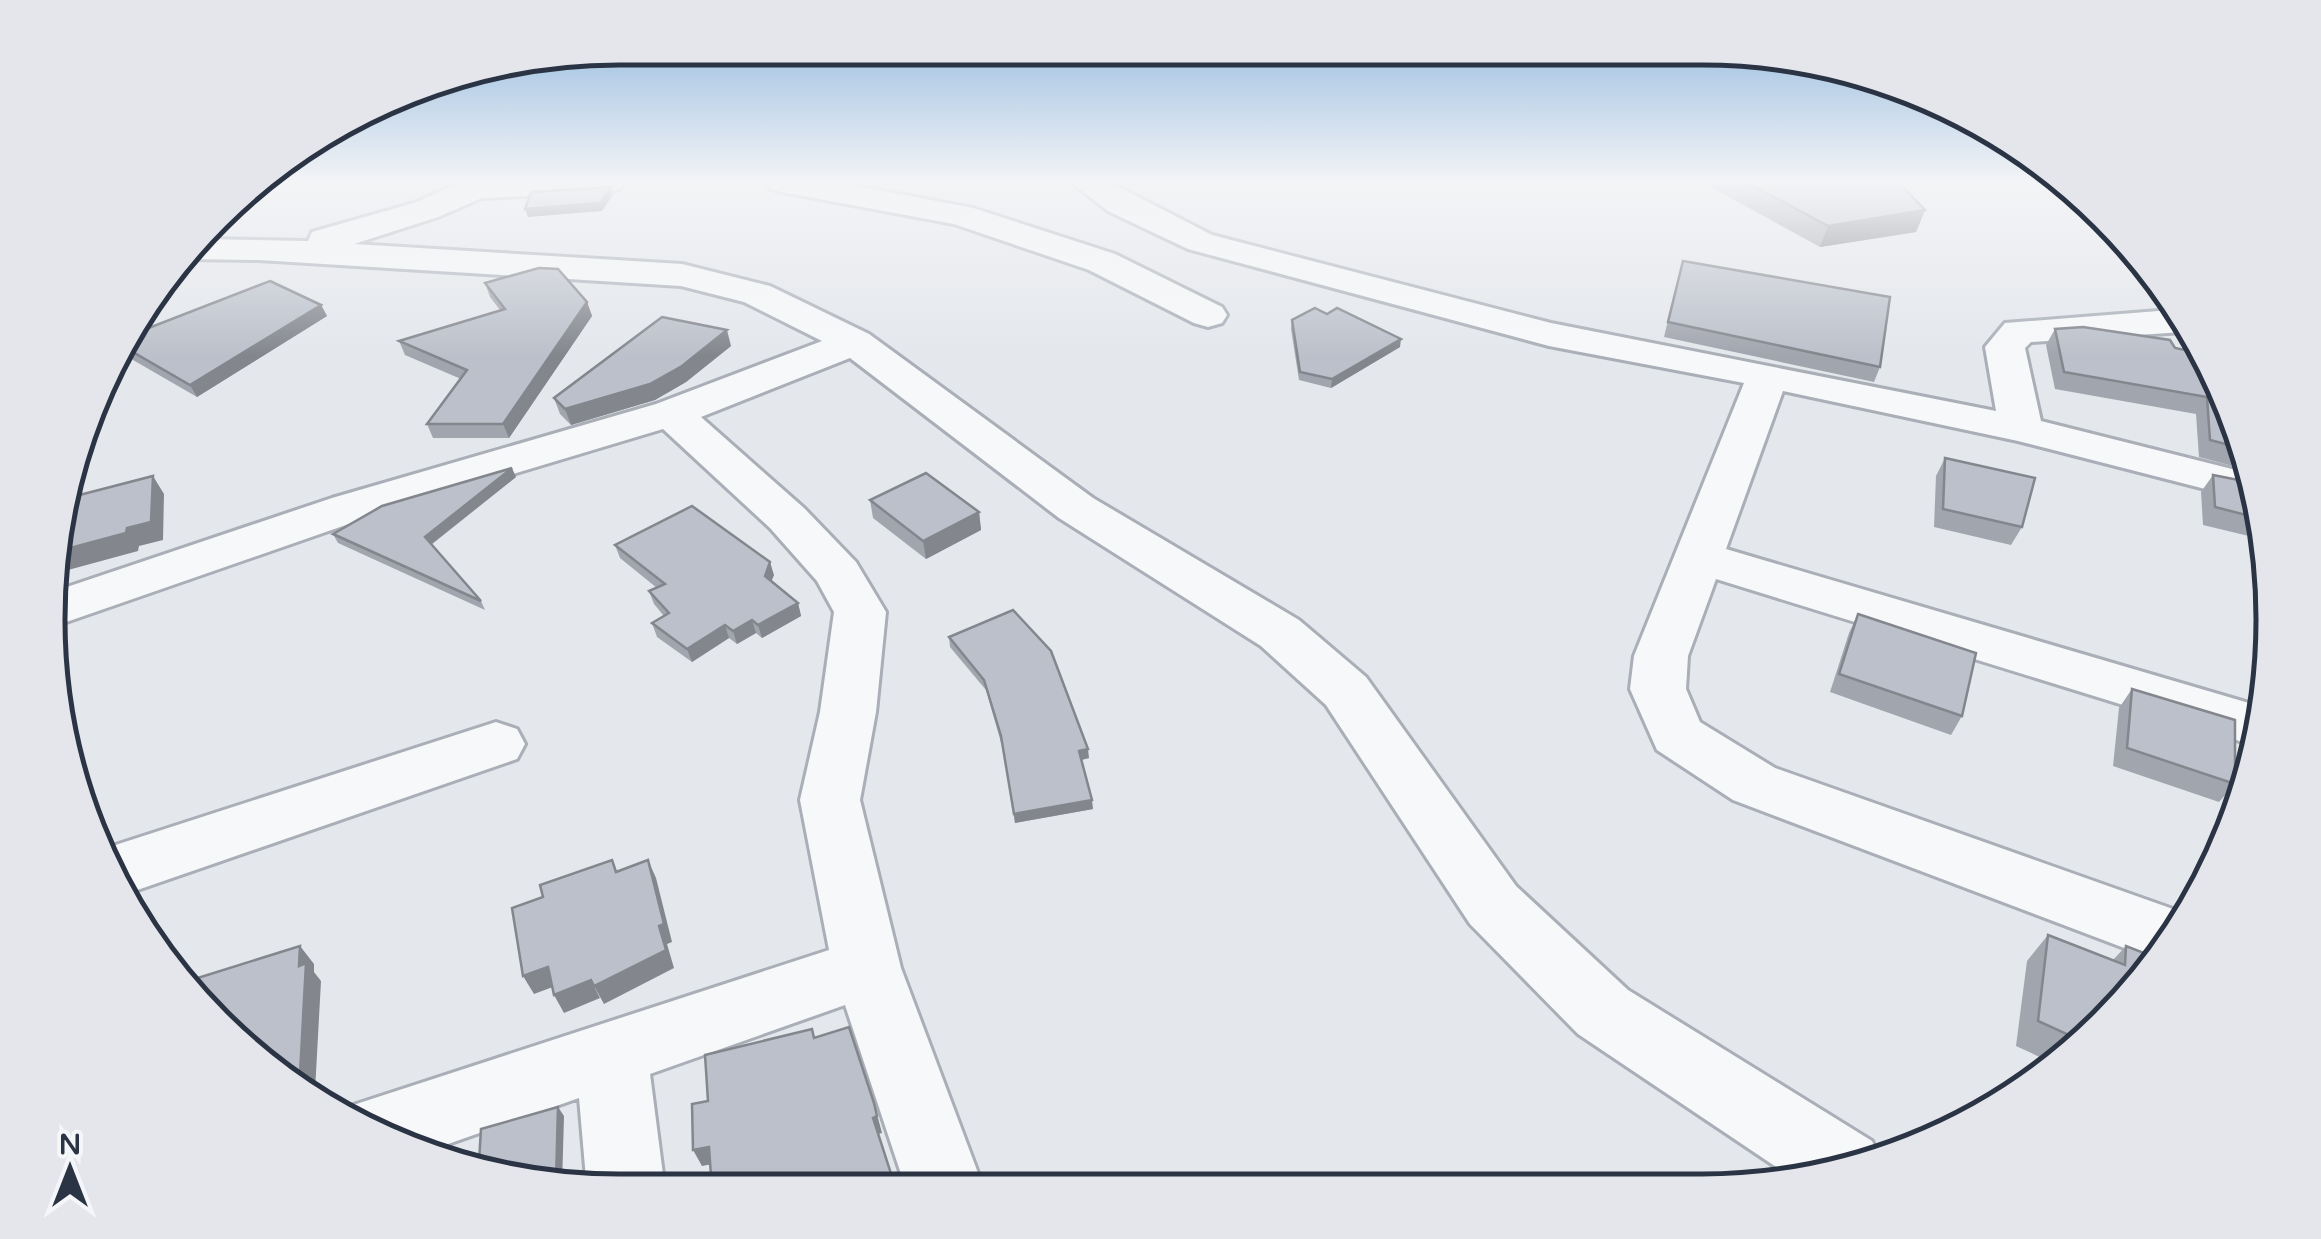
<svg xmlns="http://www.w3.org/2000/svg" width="2321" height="1239" font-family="'Varela Round',sans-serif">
<rect width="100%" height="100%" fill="#e4e7ec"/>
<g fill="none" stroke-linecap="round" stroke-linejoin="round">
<defs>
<g id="street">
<polygon points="462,182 625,182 620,189 609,192 482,198 438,217 354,244 682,264 770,286 869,334 1093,498 1299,620 1366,677 1516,886 1628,990 1872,1141 1880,1159 1797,1181 1578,1034 1470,924 1326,705 1261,646 1059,518 850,358 701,417 804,508 856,562 886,612 876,712 860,800 901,968 984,1189 906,1189 845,1005 650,1074 665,1190 587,1190 579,1098 431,1150 366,1132 341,1115 344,1108 829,950 800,800 820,712 834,612 817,581 770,528 663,429 366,518 52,627 55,591 332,498 656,404 822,341 744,302 681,286 259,260 184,259 203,239 308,241 312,232 414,203"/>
<polygon points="766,182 836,182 973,208 1115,254 1222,307 1227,315 1222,323 1208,327 1194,323 1089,270 954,224 782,192 771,189"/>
<polygon points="1071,182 1109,182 1212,235 1551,323 1996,411 1985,347 2005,323 2171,310 2183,332 2031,342 2025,348 2041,421 2248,473 2252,501 2018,441 1783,391 1726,549 2259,706 2249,744 1716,579 1688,656 1686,689 1700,722 1775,768 2187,914 2156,960 1733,800 1657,750 1630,689 1634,656 1744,383 1549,346 1188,249 1108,211"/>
<polygon points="496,722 517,729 525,744 517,759 123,895 106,872 100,850"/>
</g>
</defs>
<use href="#street" stroke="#a9aeb7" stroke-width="6"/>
<use href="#street" fill="#f7f8fa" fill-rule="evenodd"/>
</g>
<g fill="#a1a5ae">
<polygon points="1708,182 1898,182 1925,210 1916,232 1820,247 1707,185"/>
<polygon points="1679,275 1880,367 1874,382 1664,337"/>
<polygon points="485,283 587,302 592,316 509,438 433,438 427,424 461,379 405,355 399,341 500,310 490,297"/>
<polygon points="321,305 327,316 197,397 133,360 126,348 130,347 126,340 128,336"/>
<polygon points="1292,320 1400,347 1331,388 1299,380 1291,329"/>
<polygon points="2055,329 2175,348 2243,436 2248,470 2199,457 2196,414 2055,389 2046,345"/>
<polygon points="731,346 686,382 655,400 571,425 560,414 554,398"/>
<polygon points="1945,458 2022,527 2011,545 1934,527 1936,476"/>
<polygon points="2213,475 2249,482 2257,538 2203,525 2201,492"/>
<polygon points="516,477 431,545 481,601 485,610 338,543 333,534"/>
<polygon points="870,500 979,512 981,530 926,559 873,518"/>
<polygon points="615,545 774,575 771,582 798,603 801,616 762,638 756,633 737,644 729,638 692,662 657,637 652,623 664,616 654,604 649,591 657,588 620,558"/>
<polygon points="1858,614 1962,716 1951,735 1830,692 1849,633"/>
<polygon points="949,637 1089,758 1082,760 1093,809 1015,823 1002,746 986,690 950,647"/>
<polygon points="2132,689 2235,784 2219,802 2113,766 2119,708"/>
<polygon points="2048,935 2113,960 2126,946 2132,996 2055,1064 2016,1046 2027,961"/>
</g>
<g fill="#83868d">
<polygon points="611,187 613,195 602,211 528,217 525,209"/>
<polygon points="1925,210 1916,232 1820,247 1828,226"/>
<polygon points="587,302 592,316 509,438 503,424"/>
<polygon points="321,305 327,316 197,397 190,385"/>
<polygon points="727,330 731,346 686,382 655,400 571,425 565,409"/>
<polygon points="1401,339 1400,347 1331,388 1332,379"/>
<polygon points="512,468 516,477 429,546 425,537"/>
<polygon points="153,476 164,494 163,540 139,546 138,551 57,573 59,551"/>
<polygon points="979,512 981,530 926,559 923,541"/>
<polygon points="770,562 774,575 768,589 765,576"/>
<polygon points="798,603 801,616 762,638 758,625"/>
<polygon points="752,620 756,633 737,644 733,631"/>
<polygon points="725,625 729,638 692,662 687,649"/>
<polygon points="1088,749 1089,758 1080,760 1079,751"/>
<polygon points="1092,800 1093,809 1015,823 1014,814"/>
<polygon points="648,860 656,878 672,942 667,944 674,968 604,1004 594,986 659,926"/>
<polygon points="300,946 314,964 314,972 321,981 315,1091 311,1093 289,1077"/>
<polygon points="548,967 558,985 534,994 523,976"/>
<polygon points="591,980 600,998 564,1013 554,995"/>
<polygon points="874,1103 882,1133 878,1134 873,1118"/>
<polygon points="558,1107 564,1116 562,1185 551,1182"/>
<polygon points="709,1147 718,1163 702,1166 693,1150"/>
<polygon points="736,1178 742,1190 714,1190"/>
</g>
<g fill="#bbc0ca" stroke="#83868d" stroke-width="2.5">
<polygon points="1746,182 1898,182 1925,210 1828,226"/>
<polygon points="611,187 600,203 525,209 531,192"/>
<polygon points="1683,261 1890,297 1880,367 1668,322"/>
<polygon points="539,268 558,269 587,302 503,424 427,424 467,370 399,341 505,309 485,283"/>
<polygon points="270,281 321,305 190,385 126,348 135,345 127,339 128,336"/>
<polygon points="1315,308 1327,314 1337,308 1401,339 1332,379 1300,372 1292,320"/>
<polygon points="662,317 727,330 682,366 650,384 565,409 554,398"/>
<polygon points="2083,327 2170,340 2175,348 2195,352 2243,436 2245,449 2210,440 2207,397 2064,372 2055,329"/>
<polygon points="1945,458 2035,478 2022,527 1943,509"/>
<polygon points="512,468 425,537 481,601 333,534 382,506"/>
<polygon points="926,473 979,512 923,541 870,500"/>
<polygon points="2213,475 2249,482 2254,517 2215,507"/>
<polygon points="153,476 151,522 127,528 126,533 59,551 64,499"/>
<polygon points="692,506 770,562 765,576 798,603 758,625 752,620 733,631 725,625 687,649 652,623 669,613 649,591 665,584 615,545"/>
<polygon points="1013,610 1051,651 1088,749 1079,751 1092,800 1014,814 1001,736 984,680 949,637"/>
<polygon points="1858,614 1976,653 1962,716 1839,674"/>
<polygon points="2132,689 2235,720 2235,784 2127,748"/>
<polygon points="612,860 616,872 648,860 664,924 659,926 666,950 594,986 591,980 554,995 548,967 523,976 512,908 543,897 540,885"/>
<polygon points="2048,935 2125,965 2126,946 2157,958 2132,996 2080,1042 2080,1040 2038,1021"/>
<polygon points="300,946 299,966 306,963 300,1074 289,1077 215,1024 185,982"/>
<polygon points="849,1027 874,1103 877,1116 873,1118 896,1189 739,1190 736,1178 712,1190 709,1147 693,1150 692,1104 708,1101 705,1055 812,1029 814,1038"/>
<polygon points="558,1107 556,1180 551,1182 479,1162 481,1129"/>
</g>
<linearGradient id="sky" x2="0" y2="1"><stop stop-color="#8bb4dd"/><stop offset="0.51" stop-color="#f3f4f6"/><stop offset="1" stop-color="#f3f4f6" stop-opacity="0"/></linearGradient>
<rect width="2321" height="356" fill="url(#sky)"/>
<path d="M0 0H2321V1239H0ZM619 65H1702A554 554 0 0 1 2256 619V620A554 554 0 0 1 1702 1174H619A554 554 0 0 1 65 620V619A554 554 0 0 1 619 65Z" fill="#e4e6eb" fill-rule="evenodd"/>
<path fill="none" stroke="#2b3445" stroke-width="5" d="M619 65H1702A554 554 0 0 1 2256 619V620A554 554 0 0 1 1702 1174H619A554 554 0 0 1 65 620V619A554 554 0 0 1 619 65Z"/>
<g transform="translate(70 1169)" stroke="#f4f6f9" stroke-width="8" paint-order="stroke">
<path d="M0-8L18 38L0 25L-18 38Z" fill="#2b3445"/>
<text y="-15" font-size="28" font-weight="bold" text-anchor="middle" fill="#2b3445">N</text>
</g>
</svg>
